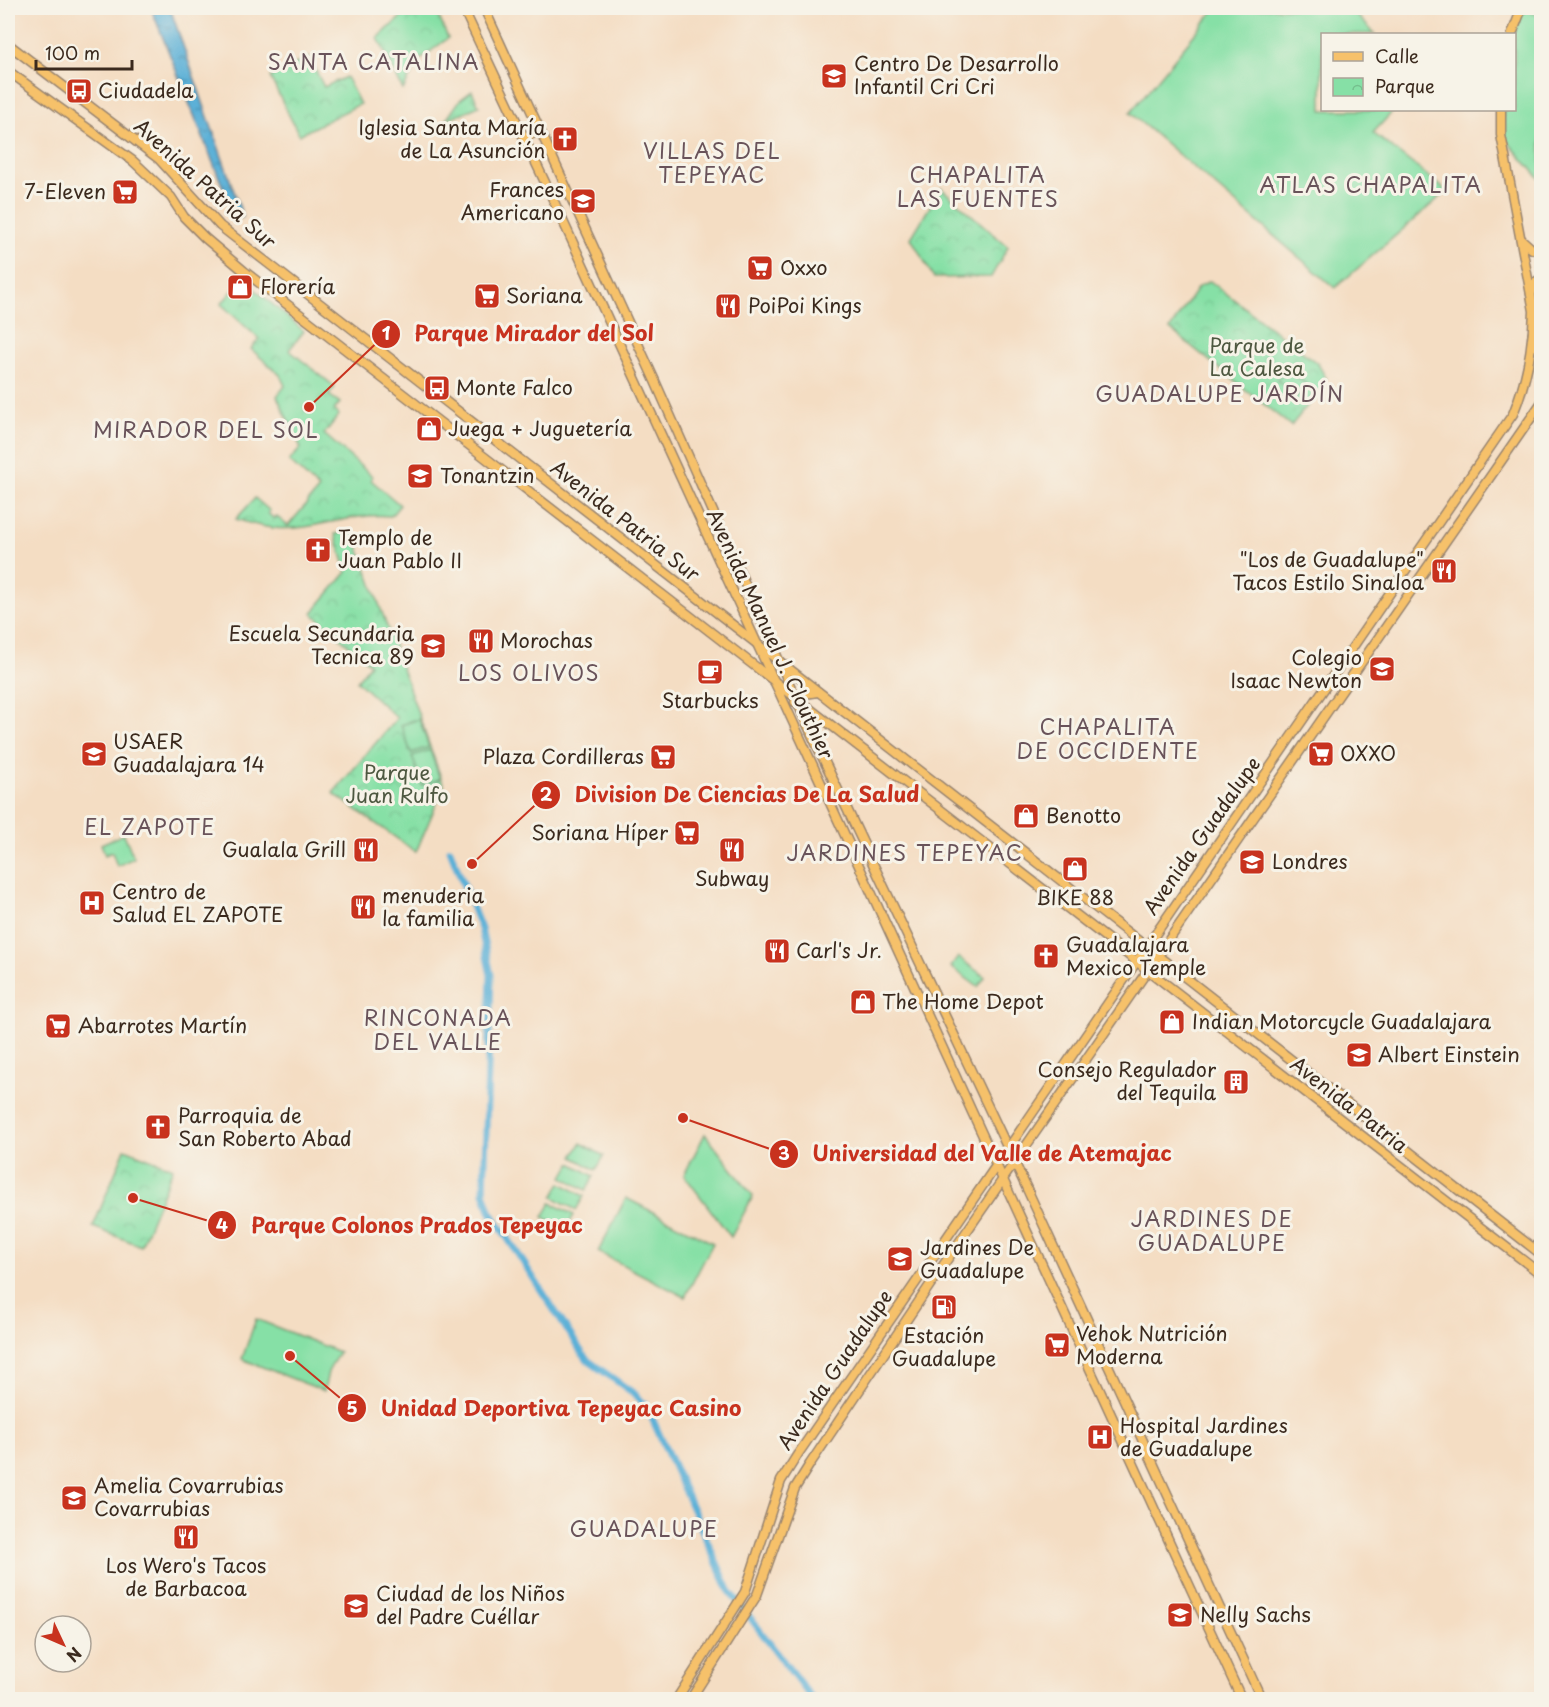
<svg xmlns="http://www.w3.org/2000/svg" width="1549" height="1707" font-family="'Playpen Sans',sans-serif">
<defs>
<pattern id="grass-tufts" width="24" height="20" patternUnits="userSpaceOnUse" patternTransform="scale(1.5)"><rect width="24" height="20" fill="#86e0a6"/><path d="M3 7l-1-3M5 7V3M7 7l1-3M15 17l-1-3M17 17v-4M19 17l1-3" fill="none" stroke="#75c08e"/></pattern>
<pattern id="park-crowns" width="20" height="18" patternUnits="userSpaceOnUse" patternTransform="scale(1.5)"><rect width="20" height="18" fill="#86e0a6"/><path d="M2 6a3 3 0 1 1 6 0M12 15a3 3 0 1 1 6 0" fill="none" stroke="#75c08e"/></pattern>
<pattern id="water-ripples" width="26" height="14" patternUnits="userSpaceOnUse" patternTransform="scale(1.5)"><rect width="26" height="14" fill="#5bb0d7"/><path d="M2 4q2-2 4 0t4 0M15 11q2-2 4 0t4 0" fill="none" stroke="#4c8fae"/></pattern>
</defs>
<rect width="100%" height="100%" fill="#f7f3e8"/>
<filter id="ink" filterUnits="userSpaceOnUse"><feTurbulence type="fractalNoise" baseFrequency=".0167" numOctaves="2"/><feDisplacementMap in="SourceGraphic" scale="12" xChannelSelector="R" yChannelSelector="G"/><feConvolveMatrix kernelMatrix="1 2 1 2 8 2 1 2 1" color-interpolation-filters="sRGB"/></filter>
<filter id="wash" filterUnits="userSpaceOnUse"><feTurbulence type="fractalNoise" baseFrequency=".008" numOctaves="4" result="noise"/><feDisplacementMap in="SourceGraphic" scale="24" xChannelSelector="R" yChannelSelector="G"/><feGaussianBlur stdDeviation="1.35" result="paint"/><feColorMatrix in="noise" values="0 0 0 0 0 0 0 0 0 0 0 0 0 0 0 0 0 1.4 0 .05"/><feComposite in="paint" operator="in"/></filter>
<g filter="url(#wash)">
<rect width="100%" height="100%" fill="#f4ddc3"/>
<polygon fill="url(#grass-tufts)" stroke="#608562" stroke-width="1.5" points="472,91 479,106 446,120 460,100"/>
<g fill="url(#park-crowns)" stroke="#608562" stroke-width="1.5">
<polygon points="411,8 435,8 448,38 418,61 403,90 378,38"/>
<polygon points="309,57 324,87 346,77 360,104 299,135 270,77"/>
<polygon points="941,188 1008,247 991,277 934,278 911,238"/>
<path d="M243,279l61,52 -15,19 46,37 -6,8 11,8 -6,7 5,5 -15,19 48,42 -1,4 29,25 -9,11c-41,-4 -78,16 -118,12 -12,-1 -25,-5 -37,-9l19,-21 15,13 -2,2 6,6 2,-3 12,10 31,-37 -30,-28 12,-13 -24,-52 8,-10 -5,-11 -29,-26 8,-10 -38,-35z"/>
<polygon points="1210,281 1318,364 1326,378 1324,385 1291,426 1170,329 1198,287"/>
<polygon points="353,531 444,786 416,852 333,793 397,718 357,681 370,664 312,613 347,572 335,534"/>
<polygon points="125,1149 173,1168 141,1246 93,1227"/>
</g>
<g fill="#86e0a6" stroke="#608562" stroke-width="1.5">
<polygon points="1216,8 1350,8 1375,34 1322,34 1322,110 1394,110 1373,133 1447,191 1335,288 1130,113"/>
<polygon points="1523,9 1541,16 1541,180 1501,134 1502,110 1514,110 1514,34"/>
<polygon points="1286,368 1307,385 1298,397 1277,380"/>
<polygon points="419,719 429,747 411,753 401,725"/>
<polygon points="430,750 440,779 422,785 412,756"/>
<polygon points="124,834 134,858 117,866 112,852 105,855 101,844"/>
<polygon points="958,957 985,977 978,987 951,967"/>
<polygon points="705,1134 753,1196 731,1237 684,1175"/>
<polygon points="581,1143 604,1156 596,1170 573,1157"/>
<polygon points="571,1163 594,1176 586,1190 563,1177"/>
<polygon points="561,1183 584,1196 576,1210 553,1197"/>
<polygon points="626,1198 713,1243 685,1297 598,1252"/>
<polygon points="551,1203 574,1215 566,1229 543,1217"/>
<polygon points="256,1319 339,1352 328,1372 324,1391 242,1359"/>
</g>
<polygon fill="url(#water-ripples)" stroke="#4b6d7a" stroke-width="1.5" points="151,8 170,8 243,217 236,220"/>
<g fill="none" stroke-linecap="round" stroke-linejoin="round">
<polyline stroke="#5bb0d7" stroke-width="7" points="450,850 481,929 491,975 484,1192 490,1211 586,1359 636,1395 647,1407 729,1590 813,1700"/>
</g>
</g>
<g filter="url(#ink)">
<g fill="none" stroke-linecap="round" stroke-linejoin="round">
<defs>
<g id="major">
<polyline points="463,8 551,195 1242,1700"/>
<polyline points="484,8 655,381 812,735 1028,1191 1262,1700"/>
<polyline points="1512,34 1522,8"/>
<polyline points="8,44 159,159 220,226 269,264 1542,1255"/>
<polyline points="8,71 133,161 171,197 184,217 205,238 244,271 1542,1275"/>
<polyline points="524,138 540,130"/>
<polyline points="1521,239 1532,249 1542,252"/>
<polyline points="1531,294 1536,282 1542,277"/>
<polyline points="1539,335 1539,349 1542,353"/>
<polyline points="795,702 805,694 818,692"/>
<path d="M676,1700l69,-108 36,-111 17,-27 715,-1040c14,-34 20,-66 21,-103l-33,-176v-25"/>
<polyline points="690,1700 757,1595 795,1488 810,1464 942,1267 1542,402"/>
</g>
</defs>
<use href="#major" stroke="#988470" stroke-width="11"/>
<use href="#major" stroke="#f6c16b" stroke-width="8"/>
</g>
</g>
<defs>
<symbol id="school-square" viewBox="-11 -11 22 22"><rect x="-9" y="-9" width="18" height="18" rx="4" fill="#c8321e" stroke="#f7f3e8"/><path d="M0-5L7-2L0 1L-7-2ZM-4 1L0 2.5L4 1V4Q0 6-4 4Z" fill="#fff"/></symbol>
<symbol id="bus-square" viewBox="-11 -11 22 22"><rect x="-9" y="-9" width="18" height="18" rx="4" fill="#c8321e" stroke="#f7f3e8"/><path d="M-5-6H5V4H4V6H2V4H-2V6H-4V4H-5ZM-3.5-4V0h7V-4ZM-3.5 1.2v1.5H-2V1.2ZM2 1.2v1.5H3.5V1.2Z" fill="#fff"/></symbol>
<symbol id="church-square" viewBox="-11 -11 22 22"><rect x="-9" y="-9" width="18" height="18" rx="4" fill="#c8321e" stroke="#f7f3e8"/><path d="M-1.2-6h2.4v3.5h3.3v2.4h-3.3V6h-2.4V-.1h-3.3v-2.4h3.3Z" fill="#fff"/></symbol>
<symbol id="supermarket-square" viewBox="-11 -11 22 22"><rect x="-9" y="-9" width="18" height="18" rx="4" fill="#c8321e" stroke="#f7f3e8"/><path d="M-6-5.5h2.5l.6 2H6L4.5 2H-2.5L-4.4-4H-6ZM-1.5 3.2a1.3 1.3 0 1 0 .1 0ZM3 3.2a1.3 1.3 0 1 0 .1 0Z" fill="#fff"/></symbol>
<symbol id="shop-square" viewBox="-11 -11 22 22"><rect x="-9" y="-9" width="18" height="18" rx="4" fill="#c8321e" stroke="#f7f3e8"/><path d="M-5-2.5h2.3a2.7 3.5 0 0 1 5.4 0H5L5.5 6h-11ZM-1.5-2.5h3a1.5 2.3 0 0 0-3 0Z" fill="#fff"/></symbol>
<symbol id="restaurant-square" viewBox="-11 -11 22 22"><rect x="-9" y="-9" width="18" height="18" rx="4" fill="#c8321e" stroke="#f7f3e8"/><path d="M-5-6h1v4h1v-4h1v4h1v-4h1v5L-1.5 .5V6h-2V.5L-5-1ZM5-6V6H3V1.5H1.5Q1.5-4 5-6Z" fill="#fff"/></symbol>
<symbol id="cafe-square" viewBox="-11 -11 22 22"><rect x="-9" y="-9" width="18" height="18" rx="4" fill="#c8321e" stroke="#f7f3e8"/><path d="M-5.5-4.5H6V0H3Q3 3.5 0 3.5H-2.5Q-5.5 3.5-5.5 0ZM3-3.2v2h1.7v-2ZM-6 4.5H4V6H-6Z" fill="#fff"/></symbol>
<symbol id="hospital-square" viewBox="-11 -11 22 22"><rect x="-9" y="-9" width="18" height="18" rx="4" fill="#c8321e" stroke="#f7f3e8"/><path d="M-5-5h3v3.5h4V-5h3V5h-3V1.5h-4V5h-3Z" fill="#fff"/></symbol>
<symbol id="building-square" viewBox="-11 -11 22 22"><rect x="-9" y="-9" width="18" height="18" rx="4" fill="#c8321e" stroke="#f7f3e8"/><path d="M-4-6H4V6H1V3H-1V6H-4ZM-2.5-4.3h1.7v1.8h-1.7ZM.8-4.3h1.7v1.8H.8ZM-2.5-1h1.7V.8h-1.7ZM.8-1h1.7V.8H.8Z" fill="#fff"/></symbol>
<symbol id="fuel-square" viewBox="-11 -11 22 22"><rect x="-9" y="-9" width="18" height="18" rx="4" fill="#c8321e" stroke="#f7f3e8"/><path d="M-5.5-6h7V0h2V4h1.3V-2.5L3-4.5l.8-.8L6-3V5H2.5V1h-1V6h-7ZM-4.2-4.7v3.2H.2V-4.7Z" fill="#fff"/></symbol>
</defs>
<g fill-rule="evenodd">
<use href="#school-square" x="819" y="61" width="30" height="30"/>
<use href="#bus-square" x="64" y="76" width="30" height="30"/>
<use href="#church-square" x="550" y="124" width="30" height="30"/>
<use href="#supermarket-square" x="110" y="177" width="30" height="30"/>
<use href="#school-square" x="568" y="186" width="30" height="30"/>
<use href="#supermarket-square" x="745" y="253" width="30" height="30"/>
<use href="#shop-square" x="225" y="272" width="30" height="30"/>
<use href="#supermarket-square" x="472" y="281" width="30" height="30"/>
<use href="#restaurant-square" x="713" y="291" width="30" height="30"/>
<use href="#bus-square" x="422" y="373" width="30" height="30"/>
<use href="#shop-square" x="414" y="414" width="30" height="30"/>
<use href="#school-square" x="405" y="461" width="30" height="30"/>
<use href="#church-square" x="303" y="535" width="30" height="30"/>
<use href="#restaurant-square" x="1429" y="556" width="30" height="30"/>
<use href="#restaurant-square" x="466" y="626" width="30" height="30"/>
<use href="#school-square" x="418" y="631" width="30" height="30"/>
<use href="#school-square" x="1367" y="654" width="30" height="30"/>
<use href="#cafe-square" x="695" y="657" width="30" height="30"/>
<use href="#school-square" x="79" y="739" width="30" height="30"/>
<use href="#supermarket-square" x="1306" y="739" width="30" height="30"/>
<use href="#supermarket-square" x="648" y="742" width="30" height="30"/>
<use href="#shop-square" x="1011" y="801" width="30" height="30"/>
<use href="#supermarket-square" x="672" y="818" width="30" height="30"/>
<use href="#restaurant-square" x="351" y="835" width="30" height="30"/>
<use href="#restaurant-square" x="717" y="835" width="30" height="30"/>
<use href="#school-square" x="1237" y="847" width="30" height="30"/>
<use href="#shop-square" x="1060" y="854" width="30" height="30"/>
<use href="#hospital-square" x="77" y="888" width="30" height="30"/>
<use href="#restaurant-square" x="348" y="892" width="30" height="30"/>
<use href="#restaurant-square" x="762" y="936" width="30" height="30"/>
<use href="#church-square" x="1031" y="941" width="30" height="30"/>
<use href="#shop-square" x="848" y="987" width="30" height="30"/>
<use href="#shop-square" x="1157" y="1007" width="30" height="30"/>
<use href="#supermarket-square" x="43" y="1011" width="30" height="30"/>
<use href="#school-square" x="1344" y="1040" width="30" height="30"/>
<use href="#building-square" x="1221" y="1067" width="30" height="30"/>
<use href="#church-square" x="143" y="1112" width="30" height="30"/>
<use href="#school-square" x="885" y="1244" width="30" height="30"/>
<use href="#fuel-square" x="929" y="1292" width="30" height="30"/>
<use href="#supermarket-square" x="1042" y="1330" width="30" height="30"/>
<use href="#hospital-square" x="1085" y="1422" width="30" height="30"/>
<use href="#school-square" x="59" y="1483" width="30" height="30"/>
<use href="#restaurant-square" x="171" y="1522" width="30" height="30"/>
<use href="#school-square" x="341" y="1591" width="30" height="30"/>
<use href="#school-square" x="1165" y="1600" width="30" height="30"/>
</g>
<g text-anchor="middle" stroke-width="6" stroke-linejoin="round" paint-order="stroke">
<g font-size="20" fill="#3b2a1e" stroke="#f7f3e8" text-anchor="start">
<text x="854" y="71">Centro De Desarrollo<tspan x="854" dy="23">Infantil Cri Cri</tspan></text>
<text x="98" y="98">Ciudadela</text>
<text x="546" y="135" text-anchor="end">Iglesia Santa María<tspan x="546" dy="23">de La Asunción</tspan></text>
<text x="564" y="197" text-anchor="end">Frances<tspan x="564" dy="23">Americano</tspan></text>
<text x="106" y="199" text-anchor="end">7-Eleven</text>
<text x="780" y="275">Oxxo</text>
<text x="260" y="294">Florería</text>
<text x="506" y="303">Soriana</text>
<text x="748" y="313">PoiPoi Kings</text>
<text x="456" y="395">Monte Falco</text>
<text x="448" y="436">Juega + Juguetería</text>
<text x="440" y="483">Tonantzin</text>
<text x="338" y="545">Templo de<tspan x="338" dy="23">Juan Pablo II</tspan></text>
<text x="1424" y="567" text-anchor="end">"Los de Guadalupe"<tspan x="1424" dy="23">Tacos Estilo Sinaloa</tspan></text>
<text x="414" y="641" text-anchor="end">Escuela Secundaria<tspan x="414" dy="23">Tecnica 89</tspan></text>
<text x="500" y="648">Morochas</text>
<text x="1362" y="665" text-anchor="end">Colegio<tspan x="1362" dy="23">Isaac Newton</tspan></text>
<text x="710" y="708" text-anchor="middle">Starbucks</text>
<text x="113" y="749">USAER<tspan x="113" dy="23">Guadalajara 14</tspan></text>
<text x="1340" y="761">OXXO</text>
<text x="644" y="764" text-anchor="end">Plaza Cordilleras</text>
<text x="1046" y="823">Benotto</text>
<text x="668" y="840" text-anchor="end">Soriana Híper</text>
<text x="346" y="857" text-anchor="end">Gualala Grill</text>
<text x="1272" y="869">Londres</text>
<text x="732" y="886" text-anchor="middle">Subway</text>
<text x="112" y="899">Centro de<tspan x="112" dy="23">Salud EL ZAPOTE</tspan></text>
<text x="382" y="903">menuderia<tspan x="382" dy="23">la familia</tspan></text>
<text x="1075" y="905" text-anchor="middle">BIKE 88</text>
<text x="1066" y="952">Guadalajara<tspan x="1066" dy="23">Mexico Temple</tspan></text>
<text x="796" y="958">Carl's Jr.</text>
<text x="882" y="1009">The Home Depot</text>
<text x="1192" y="1029">Indian Motorcycle Guadalajara</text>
<text x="78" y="1033">Abarrotes Martín</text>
<text x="1378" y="1062">Albert Einstein</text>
<text x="1216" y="1077" text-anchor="end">Consejo Regulador<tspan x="1216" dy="23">del Tequila</tspan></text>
<text x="178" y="1123">Parroquia de<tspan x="178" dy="23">San Roberto Abad</tspan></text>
<text x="920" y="1255">Jardines De<tspan x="920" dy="23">Guadalupe</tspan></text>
<text x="1076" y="1341">Vehok Nutrición<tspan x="1076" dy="23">Moderna</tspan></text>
<text x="944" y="1343" text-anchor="middle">Estación<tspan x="944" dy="23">Guadalupe</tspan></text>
<text x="1120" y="1433">Hospital Jardines<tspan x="1120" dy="23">de Guadalupe</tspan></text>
<text x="94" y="1493">Amelia Covarrubias<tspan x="94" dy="23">Covarrubias</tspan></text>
<text x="186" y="1573" text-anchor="middle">Los Wero's Tacos<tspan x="186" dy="23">de Barbacoa</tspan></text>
<text x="376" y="1601">Ciudad de los Niños<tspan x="376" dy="23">del Padre Cuéllar</tspan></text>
<text x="1200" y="1622">Nelly Sachs</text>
</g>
<g font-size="20" fill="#3b2a1e" stroke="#f7f3e8">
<text transform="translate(205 184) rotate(42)" y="7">Avenida Patria Sur</text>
<text transform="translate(625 521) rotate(38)" y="7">Avenida Patria Sur</text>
<text transform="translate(770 634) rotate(65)" y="7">Avenida Manuel J. Clouthier</text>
<text transform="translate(1202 836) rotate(-55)" y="7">Avenida Guadalupe</text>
<text transform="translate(1349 1105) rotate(38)" y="7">Avenida Patria</text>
<text transform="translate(835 1370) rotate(-56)" y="7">Avenida Guadalupe</text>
</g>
<g font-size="20" fill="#4e5840" stroke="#f7f3e8">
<text x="1257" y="353">Parque de<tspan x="1257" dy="23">La Calesa</tspan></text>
<text x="397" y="780">Parque<tspan x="397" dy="23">Juan Rulfo</tspan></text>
</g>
<g font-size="21" letter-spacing="1.5" fill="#69535a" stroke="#f7f3e8">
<text x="374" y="70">SANTA CATALINA</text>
<text x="712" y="159">VILLAS DEL<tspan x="712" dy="24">TEPEYAC</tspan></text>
<text x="978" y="183">CHAPALITA<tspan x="978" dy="24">LAS FUENTES</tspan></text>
<text x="1371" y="193">ATLAS CHAPALITA</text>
<text x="1220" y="402">GUADALUPE JARDÍN</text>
<text x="206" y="438">MIRADOR DEL SOL</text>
<text x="529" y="681">LOS OLIVOS</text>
<text x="1108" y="735">CHAPALITA<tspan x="1108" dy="24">DE OCCIDENTE</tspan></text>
<text x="150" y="835">EL ZAPOTE</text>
<text x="905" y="861">JARDINES TEPEYAC</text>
<text x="438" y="1026">RINCONADA<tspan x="438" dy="24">DEL VALLE</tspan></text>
<text x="1212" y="1227">JARDINES DE<tspan x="1212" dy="24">GUADALUPE</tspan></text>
<text x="644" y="1537">GUADALUPE</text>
</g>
</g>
<path fill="none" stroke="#c8321e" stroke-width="2" d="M309 407L386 334M472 864L546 795M683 1118L784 1154M133 1198L222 1225M290 1356L352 1408"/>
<g fill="#c8321e" stroke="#f7f3e8" stroke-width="2">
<circle cx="309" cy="407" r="6"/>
<circle cx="472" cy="864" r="6"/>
<circle cx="683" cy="1118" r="6"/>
<circle cx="133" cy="1198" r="6"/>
<circle cx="290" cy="1356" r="6"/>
<circle cx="386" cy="334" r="15"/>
<circle cx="546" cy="795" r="15"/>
<circle cx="784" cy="1154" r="15"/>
<circle cx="222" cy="1225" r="15"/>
<circle cx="352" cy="1408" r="15"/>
</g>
<g font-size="18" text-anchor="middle" font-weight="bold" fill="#fff">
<text x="386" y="340">1</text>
<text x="546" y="801">2</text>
<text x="784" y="1160">3</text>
<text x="222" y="1232">4</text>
<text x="352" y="1415">5</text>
</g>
<g font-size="21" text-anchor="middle" font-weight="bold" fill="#c8321e" stroke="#f7f3e8" stroke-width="6" stroke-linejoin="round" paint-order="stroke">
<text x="534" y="341">Parque Mirador del Sol</text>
<text x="747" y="802">Division De Ciencias De La Salud</text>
<text x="992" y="1161">Universidad del Valle de Atemajac</text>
<text x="417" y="1233">Parque Colonos Prados Tepeyac</text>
<text x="561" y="1416">Unidad Deportiva Tepeyac Casino</text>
</g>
<rect width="1549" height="1707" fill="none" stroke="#f7f3e8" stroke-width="30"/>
<rect x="1321" y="33" width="195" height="78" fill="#f7f3e8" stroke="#aca397" stroke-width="1.5"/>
<rect x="1333" y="52" width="30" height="9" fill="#f6c16b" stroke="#aca397" stroke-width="1.5"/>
<text x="1375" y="63" font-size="18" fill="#3b2a1e">Calle</text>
<rect x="1333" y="78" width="30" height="18" fill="url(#park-crowns)" stroke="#aca397" stroke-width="1.5"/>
<text x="1375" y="93" font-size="18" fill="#3b2a1e">Parque</text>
<g transform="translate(63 1644) rotate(134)"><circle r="28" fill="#f7f3e8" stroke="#aca397" stroke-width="1.5"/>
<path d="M0-4.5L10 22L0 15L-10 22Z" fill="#c8321e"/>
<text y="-9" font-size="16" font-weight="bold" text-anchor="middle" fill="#3b2a1e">N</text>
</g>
<path d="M36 60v9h96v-9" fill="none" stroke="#3b2a1e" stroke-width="3"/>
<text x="45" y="60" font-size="18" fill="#3b2a1e" stroke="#f7f3e8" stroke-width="4.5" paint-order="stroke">100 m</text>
</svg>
